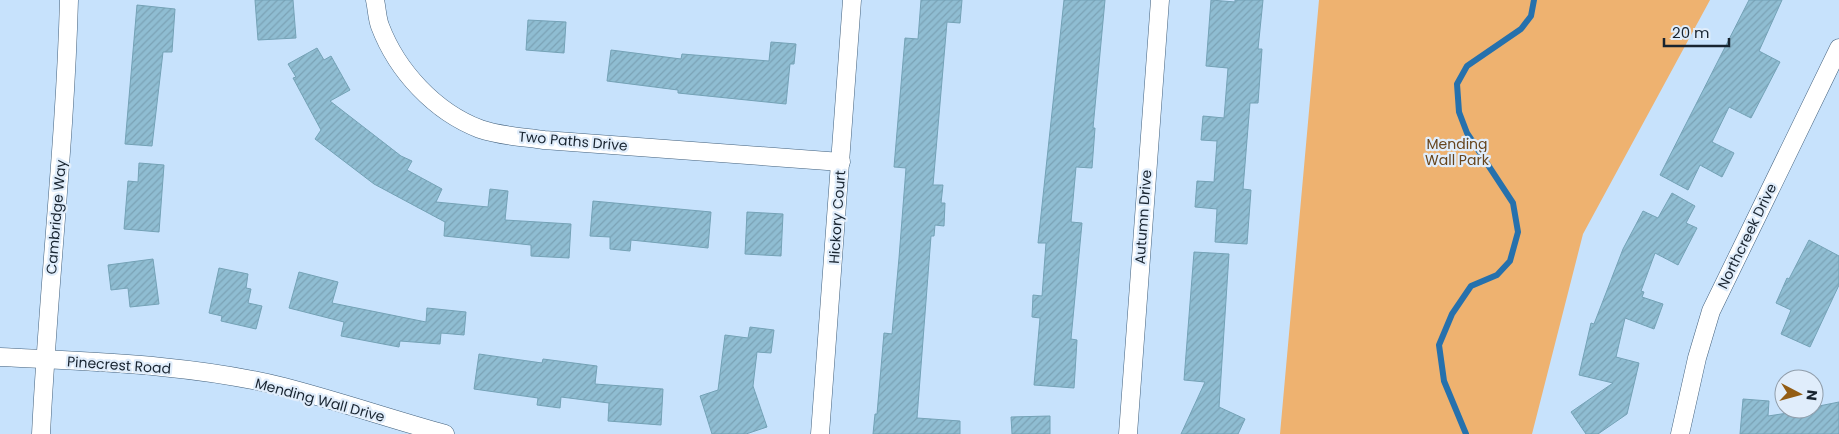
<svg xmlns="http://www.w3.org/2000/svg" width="1839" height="434" font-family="Poppins,sans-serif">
<defs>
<pattern id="building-hatch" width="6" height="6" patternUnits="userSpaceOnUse" patternTransform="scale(1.25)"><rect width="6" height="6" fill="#8fbdd2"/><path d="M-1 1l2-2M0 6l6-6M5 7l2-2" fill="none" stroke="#7ba2b5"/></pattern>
</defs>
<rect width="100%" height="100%" fill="#c7e2fc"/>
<polygon fill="#eeb270" points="1319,0 1710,0 1583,234 1532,434 1280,434"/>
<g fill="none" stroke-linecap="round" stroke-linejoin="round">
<polyline stroke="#2671ad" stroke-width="6" points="1466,434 1444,381 1439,345 1452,314 1471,286 1497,275 1510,261 1518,232 1513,203 1467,133 1459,112 1457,84 1467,66 1521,29 1531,16 1534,0"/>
</g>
<g fill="url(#building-hatch)" stroke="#74a2b6">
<polygon points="255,0 293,0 296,38 258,40"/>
<polygon points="921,0 962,0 960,23 947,22 933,185 943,185 941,203 945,203 944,226 935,225 934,236 931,236 917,418 960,421 960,434 873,434 875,414 877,414 884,333 892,334 899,258 906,168 894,167 905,38 918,39"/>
<polygon points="1064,0 1105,0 1093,128 1095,128 1092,168 1076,167 1071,222 1082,223 1071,339 1077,340 1074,388 1034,385 1040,318 1032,317 1033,295 1042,296 1046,243 1038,243"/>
<polygon points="1211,0 1235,2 1235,0 1263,0 1258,49 1262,49 1258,103 1250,103 1243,189 1251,190 1247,244 1215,242 1217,209 1195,207 1197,181 1214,182 1217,141 1201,140 1203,116 1224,118 1228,68 1206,66"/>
<polygon points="1749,0 1782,0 1759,51 1780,62 1751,118 1729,107 1712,142 1734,153 1722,177 1700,165 1688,190 1660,175"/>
<polygon points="137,5 175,9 172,52 163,52 152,146 125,144"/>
<polygon points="528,20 566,22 564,53 526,50"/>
<polygon points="771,42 796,44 794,64 790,64 786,104 678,93 678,90 607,81 611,50 681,59 682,54 769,61"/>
<polygon points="317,48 324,60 331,56 350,90 330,101 401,156 412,161 407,170 442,189 436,202 488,207 490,189 508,191 505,220 571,224 569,258 531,256 531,245 444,236 445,222 374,184 315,139 321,130 293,78 296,77 288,64"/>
<polygon points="139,163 164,165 159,232 124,229 128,181 138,182"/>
<polygon points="1672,193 1695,206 1686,223 1697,228 1678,265 1655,253 1641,291 1644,292 1642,297 1663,304 1654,329 1625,318 1616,357 1639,363 1627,414 1598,434 1586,434 1571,412 1613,383 1579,375 1591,323 1594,324 1623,249 1643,211 1658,218"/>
<polygon points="593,201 711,212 708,248 631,240 630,251 610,249 610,237 590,236"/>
<polygon points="747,212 783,214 781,256 745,254"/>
<polygon points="1809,240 1839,256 1839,285 1810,347 1781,334 1791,310 1776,303 1787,278 1789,279"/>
<polygon points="1194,252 1229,254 1219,407 1245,419 1238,434 1181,434 1205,382 1184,380"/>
<polygon points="153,259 159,304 130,307 128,288 111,290 108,265"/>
<polygon points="219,268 248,274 246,288 251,289 248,303 262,306 256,329 221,321 222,316 209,313"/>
<polygon points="299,272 338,282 332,303 426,322 427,308 466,312 464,335 441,333 440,344 400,341 399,347 341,336 344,322 289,308"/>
<polygon points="750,327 774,330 771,353 757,352 753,386 767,427 746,434 712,434 700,396 718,390 725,335 748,338"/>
<polygon points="479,354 542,363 543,359 597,366 595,384 663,389 661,425 608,421 609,403 561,397 560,408 537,405 538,398 474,389"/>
<polygon points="1743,399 1769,401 1768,416 1814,409 1814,407 1839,402 1839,434 1740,434"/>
<polygon points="1050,416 1050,434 1012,434 1011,417"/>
</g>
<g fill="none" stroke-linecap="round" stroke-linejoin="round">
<defs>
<g id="minor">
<path d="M375,0c2,9 2,18 5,26 17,45 55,86 100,103 20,7 43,8 64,11l297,22"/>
<path d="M0,357c94,5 192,7 284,30 54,14 107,32 161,47"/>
<path d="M41,434c7,-145 24,-289 28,-434"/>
<polyline points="820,434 852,0"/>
<polyline points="1128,434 1160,0"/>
<polyline points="1680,434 1697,358 1711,311 1839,48"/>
</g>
</defs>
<use href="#minor" stroke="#43617d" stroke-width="19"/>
<use href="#minor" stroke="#fff" stroke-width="18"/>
</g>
<g text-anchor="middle" stroke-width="4.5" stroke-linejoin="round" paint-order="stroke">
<g font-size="14" fill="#182430" stroke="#e0edfb">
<text transform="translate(573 141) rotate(5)" y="5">Two Paths Drive</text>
<text transform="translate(56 217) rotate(-85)" y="5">Cambridge Way</text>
<text transform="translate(837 217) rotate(-86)" y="5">Hickory Court</text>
<text transform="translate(1143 217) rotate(-86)" y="5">Autumn Drive</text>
<text transform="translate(1747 236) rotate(-64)" y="5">Northcreek Drive</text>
<text transform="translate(119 365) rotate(4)" y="5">Pinecrest Road</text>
<text transform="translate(320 400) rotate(15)" y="5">Mending Wall Drive</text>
</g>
<g font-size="14" fill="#67451d" stroke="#e0edfb">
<text x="1457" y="149">Mending<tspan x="1457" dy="16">Wall Park</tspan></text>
</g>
</g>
<g transform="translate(1799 394) rotate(96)"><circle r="24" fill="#e0edfb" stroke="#909daa"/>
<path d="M0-4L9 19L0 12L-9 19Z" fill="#935d14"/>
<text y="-8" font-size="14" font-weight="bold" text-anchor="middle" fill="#182430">N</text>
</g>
<path d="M1664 38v8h65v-8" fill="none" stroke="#182430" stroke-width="2.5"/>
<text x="1672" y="38" font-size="15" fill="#182430" stroke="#e0edfb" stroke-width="4" paint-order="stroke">20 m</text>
</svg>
